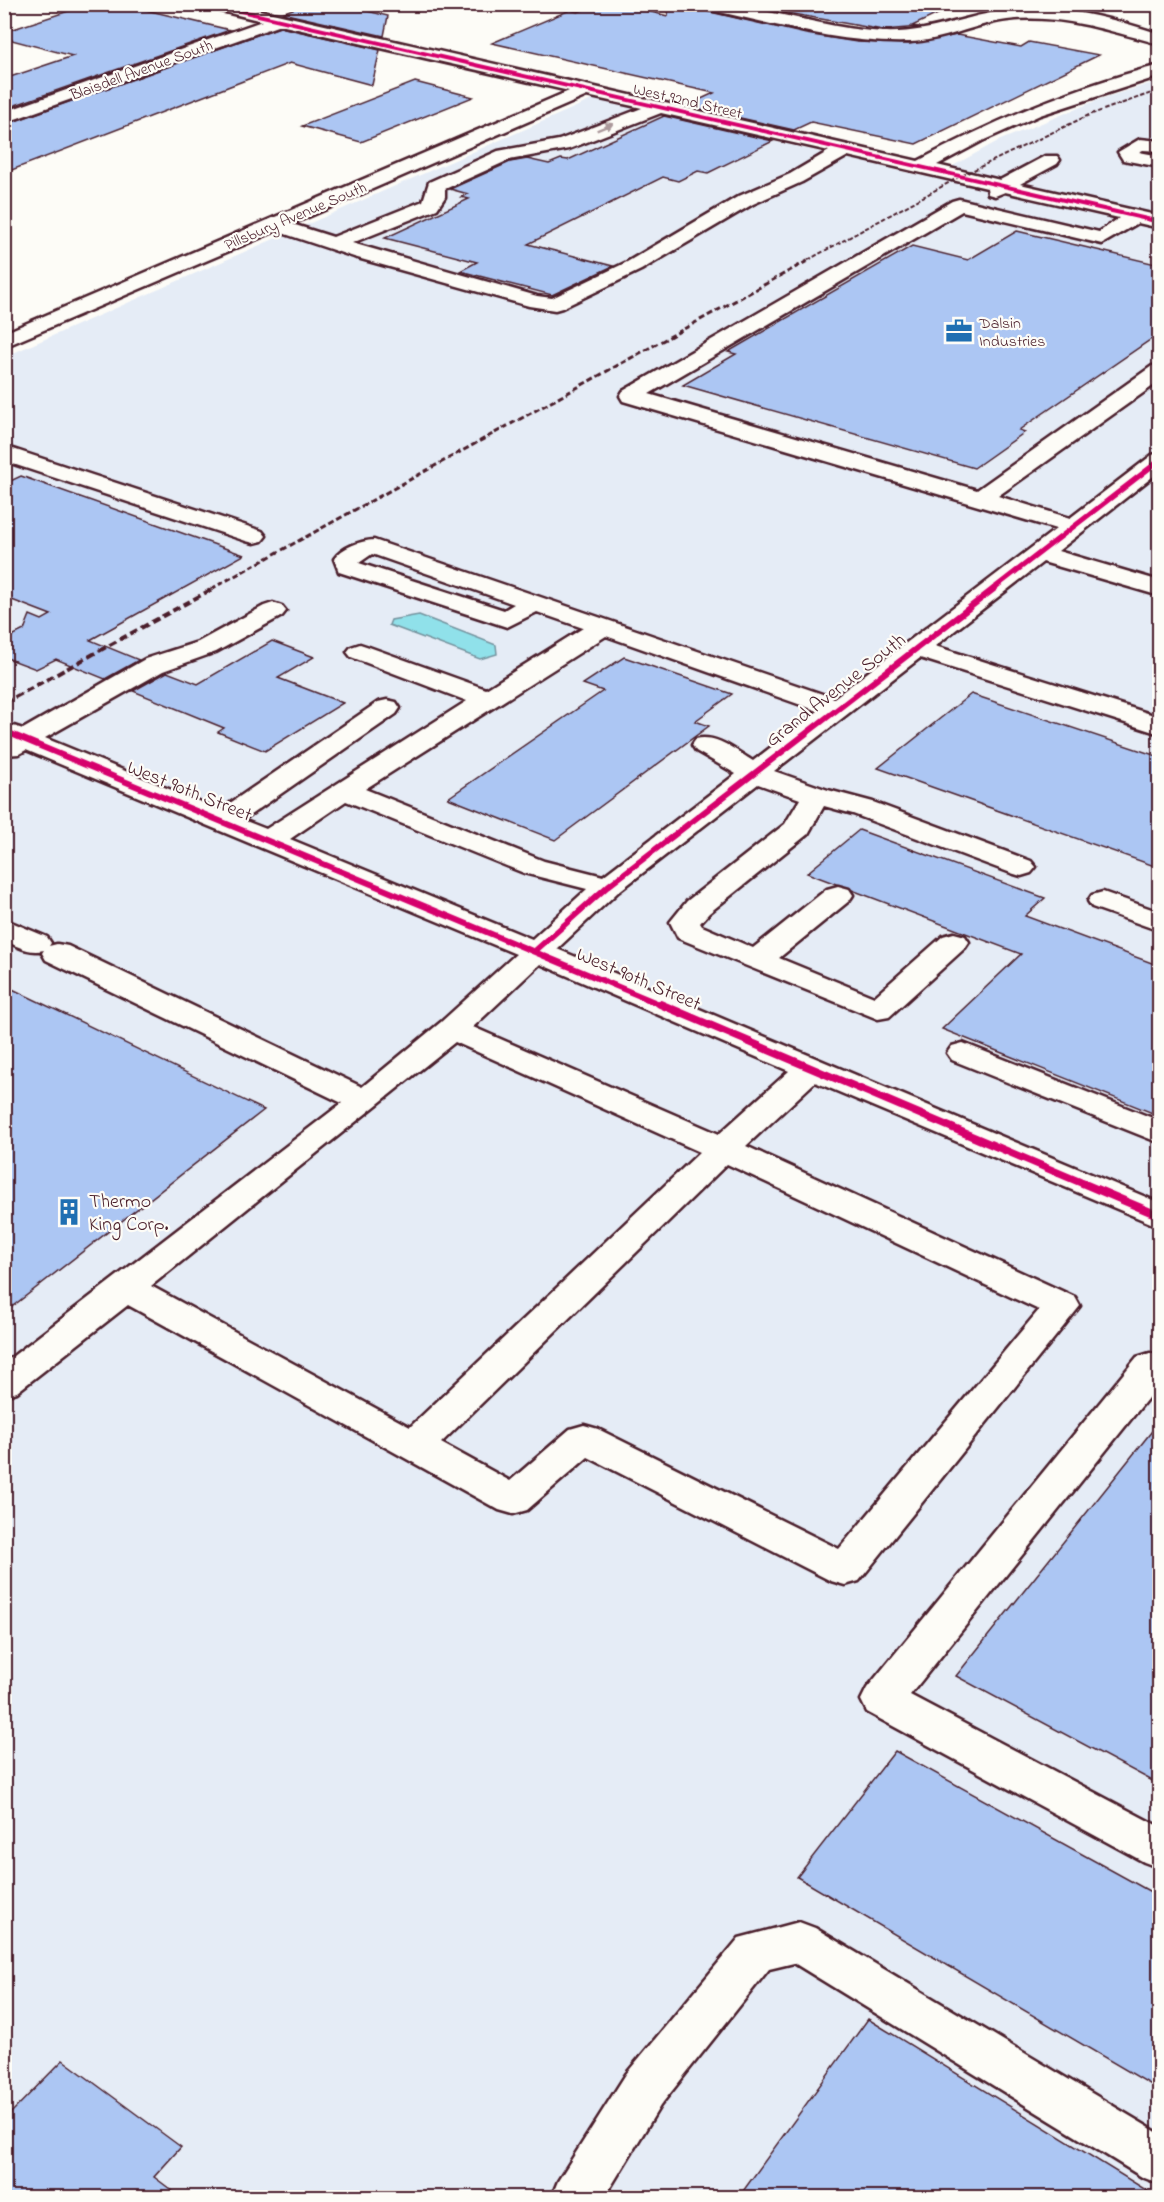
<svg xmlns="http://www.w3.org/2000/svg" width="1164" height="2202" font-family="'Indie Flower',sans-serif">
<rect width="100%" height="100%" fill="#fdfcf7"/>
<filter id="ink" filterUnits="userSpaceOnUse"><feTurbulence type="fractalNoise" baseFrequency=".0167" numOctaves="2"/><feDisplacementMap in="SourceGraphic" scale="12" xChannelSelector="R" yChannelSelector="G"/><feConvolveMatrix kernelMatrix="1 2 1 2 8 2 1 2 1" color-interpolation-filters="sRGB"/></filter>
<g filter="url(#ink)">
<polygon fill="#e5ecf6" points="1159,81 1159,2197 5,2197 4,357 594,99 931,178 998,141 1100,99"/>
<polygon fill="#90e1ea" stroke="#74939e" stroke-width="1.5" points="419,615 496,645 497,654 480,659 389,625 391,620"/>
<g fill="#acc6f3" stroke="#4a1f2b" stroke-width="1.5">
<polygon points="90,4 121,4 230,30 4,109 4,79 73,56 4,38 4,32"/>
<polygon points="306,4 338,4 388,16 384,36 282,13"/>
<polygon points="597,4 618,4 668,16 669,4 697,4 706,11 806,34 857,42 909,44 957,35 1021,47 1029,42 1099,55 916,144 811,122 794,130 686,106 714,93 492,43 570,10 578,12"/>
<polygon points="736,4 959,4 912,26 920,27 883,30"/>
<polygon points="280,27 380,50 372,85 290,63 4,173 4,125"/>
<polygon points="415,82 473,97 361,142 302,126"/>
<polygon points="664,116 773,141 708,173 698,171 678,181 663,177 528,244 613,266 552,295 460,271 477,262 385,238 469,199 461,197 468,194 450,189 510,162 527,159 549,164 561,159 568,160"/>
<polygon points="1017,231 1160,265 1160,333 1019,430 1025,432 974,468 683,385 736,354 728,352 912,246 968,260"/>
<polygon points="21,476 244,555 90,640 139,660 105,679 56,659 36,669 4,657 4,640 24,630 30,615 42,620 51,615 4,597 4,484"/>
<polygon points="272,641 314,657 278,678 343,703 265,751 218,732 224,728 133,691 167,672 198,684"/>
<polygon points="624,657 732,694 695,721 709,726 555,840 448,798 603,691 583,684"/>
<polygon points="971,694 1160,757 1160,868 878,768"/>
<polygon points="859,830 1045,898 1025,916 1160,966 1160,1116 942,1029 1021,954 807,873"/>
<polygon points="4,985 264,1110 4,1313"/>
<polygon points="1160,1421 1160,1785 956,1676"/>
<polygon points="895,1751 1160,1897 1160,2090 797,1877"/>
<polygon points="868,2019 1159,2198 738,2198"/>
<polygon points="63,2060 181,2147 154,2177 182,2198 4,2198 4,2120"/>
</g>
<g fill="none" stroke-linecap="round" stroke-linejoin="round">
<defs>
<g id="minor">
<path d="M203,4h30l685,157c77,-41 157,-75 242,-96v11l-120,39 -58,26 -45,24 63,15 45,-24h12l3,4 -3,4 -37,20 140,32v12l-22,-5 -36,21 -140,-33 -313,183 328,96 175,-124 8,-1v16l-162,115 72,22 82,-63 8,-2v18l-102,80 102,30v15l-117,-34 -108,84 225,71v17l-240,-76 -146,113 54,19 45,12 158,59 5,6 -5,6 -10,3 -10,-3 -158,-59 -29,-8 -16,28 -99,79 -9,10 2,3 51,22 74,-59 11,-3 11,3 4,6 -4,6 -70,57 95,39 69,-61 11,-3 11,3 4,6 -4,6 -76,69 -11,2 -200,-81 -8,-16 17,-21 98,-77 15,-25 -42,-15 -140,108 -61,57 603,254v24l-345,-145 -69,64 329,151 5,9 -221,275 -14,4 -14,-4 -243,-124 -61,53 -14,4 -14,-4 -371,-205 -111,87 -13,4v-33l338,-260 -296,-143 -4,-7 2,-3c-15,4 -27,-4 -40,-10v-21l43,18 4,6 -2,3 8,-2 11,2 294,141 79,-65 75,-68 -490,-204 -7,4 -15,1v-32l19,6 122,-70 53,-17 66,-36 9,-3 9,3 4,5 -4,5 -66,36 -53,19 -118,67 175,72 158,-108 9,-2 9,2 4,6 -4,6 -153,106 23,9 201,-128 -116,-44 -4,-5 4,-5 9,-3 9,3 117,42 97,-61 -46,-16 -30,15 -168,-55 -5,-13c8,-12 26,-18 40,-19l460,158 222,-169 -433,-128 -3,-5 3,-5 329,-190 7,-2 140,33 20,-14 -114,-26 -10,4 -7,-2 -1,-6 -139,-32 -46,26 -49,22 -112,66 -79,38 -7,2 -26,-4 -175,-49 -78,-26 -272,116v-14l565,-242 -289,-66 -276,98v-11l258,-91 -57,-14zM587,96l55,12 -83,32 -61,11 -69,31 -6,19 -90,36 -41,-13zM661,113l168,38 -39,23 -51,22 -112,66 -75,36 -15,-2 -185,-53 85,-34 8,-12v-8l64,-29 60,-11zM372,554l142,50 -10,6 -145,-47zM606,636l212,75 -65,50c-17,-10 -36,-27 -57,-22l-4,6 4,6 40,23 -133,102 -59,-15 -179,-72zM346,801l178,72 63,16 -55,50 -242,-100zM540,964l249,107 -70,63 -246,-107zM455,1042l245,110 -290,275 -259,-141zM727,1164l312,146 -200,239 -241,-120 -14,-4 -14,4 -60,52 -69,-38z"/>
<path d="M699,4c62,0 121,24 184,28 48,2 79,-16 125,-22 51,-6 103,8 152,24v10c-52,-13 -99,-31 -153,-24 -33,4 -64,21 -98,22 -69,2 -137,-19 -203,-33z"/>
<polygon points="1140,139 1160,141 1160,151 1143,150 1139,152 1160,156 1160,167 1123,160 1118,152"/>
<polygon points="4,446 262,531 266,536 262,541 254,543 246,541 4,461"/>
<polygon points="1103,892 1160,912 1160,931 1092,907 1088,901 1092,895"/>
<polygon points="963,1043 1160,1121 1160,1143 952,1060 947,1053 952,1046"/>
<polygon points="1150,1353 1160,1356 1160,1383 910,1695 1160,1827 1160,1868 1144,1862 867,1712 861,1700 867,1688 1137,1357"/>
<polygon points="799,1922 815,1928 1160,2134 1160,2184 1142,2177 794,1963 769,1969 660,2106 604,2198 551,2198 558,2181 626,2074 739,1938"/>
</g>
</defs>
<use href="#minor" stroke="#4a1f2b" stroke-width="5"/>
<use href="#minor" fill="#fdfcf7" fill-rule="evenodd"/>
<polyline stroke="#4a1f2b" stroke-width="2" stroke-dasharray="4.5 2" stroke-linecap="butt" points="808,260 961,176 1089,115 1160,90"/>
<polyline stroke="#4a1f2b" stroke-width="3" stroke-dasharray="6 3" stroke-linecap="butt" points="211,589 811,259"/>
<polyline stroke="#4a1f2b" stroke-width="4" stroke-dasharray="8 4" stroke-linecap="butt" points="4,703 214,588"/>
<defs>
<polyline id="cycleway-far3" points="210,4 1160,222"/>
<polyline id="cycleway-far2" points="993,589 1160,460"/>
<g id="cycleway-far1">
<polyline points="4,731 664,1006"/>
<polyline points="535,951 608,886 995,588"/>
</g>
<polyline id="cycleway" points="660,1004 1160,1216"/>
</defs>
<use href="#cycleway-far3" stroke="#fdfcf7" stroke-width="6"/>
<use href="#cycleway-far2" stroke="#fdfcf7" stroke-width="8"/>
<use href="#cycleway-far1" stroke="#fdfcf7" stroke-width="9"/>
<use href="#cycleway" stroke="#fdfcf7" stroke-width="12"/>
<use href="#cycleway-far3" stroke="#d6006c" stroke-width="4"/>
<use href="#cycleway-far2" stroke="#d6006c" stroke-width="5"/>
<use href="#cycleway-far1" stroke="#d6006c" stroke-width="6"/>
<use href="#cycleway" stroke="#d6006c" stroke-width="8"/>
</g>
<defs><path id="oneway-solid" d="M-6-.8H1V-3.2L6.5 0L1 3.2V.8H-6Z" transform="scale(1.5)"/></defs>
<use fill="#ac999b" href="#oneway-solid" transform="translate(605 127) rotate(-22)"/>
</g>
<defs>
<symbol id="office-bare" viewBox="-9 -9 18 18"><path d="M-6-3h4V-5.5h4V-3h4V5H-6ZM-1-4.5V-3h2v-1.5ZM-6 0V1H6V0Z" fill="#1f6fb2" stroke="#fdfcf7" stroke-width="2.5" paint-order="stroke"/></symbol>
<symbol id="building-bare" viewBox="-9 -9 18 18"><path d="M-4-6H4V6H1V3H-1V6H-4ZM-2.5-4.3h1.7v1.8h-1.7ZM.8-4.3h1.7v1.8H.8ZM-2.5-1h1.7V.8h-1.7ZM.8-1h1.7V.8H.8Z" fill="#1f6fb2" stroke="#fdfcf7" stroke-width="2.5" paint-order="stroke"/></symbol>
</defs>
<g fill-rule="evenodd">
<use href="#office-bare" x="940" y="312" width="38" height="38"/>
<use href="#building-bare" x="50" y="1193" width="38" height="38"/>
</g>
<g text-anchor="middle" stroke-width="4.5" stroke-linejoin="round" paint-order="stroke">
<g font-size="16" fill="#4a1f2b" stroke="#fdfcf7">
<text transform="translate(141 69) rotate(-20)" y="6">Blaisdell Avenue South</text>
<text transform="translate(688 100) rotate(13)" y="6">West 92nd Street</text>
<text transform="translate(295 215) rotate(-23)" y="6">Pillsbury Avenue South</text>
</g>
<g font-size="16" fill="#4a1f2b" stroke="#fdfcf7" text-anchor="start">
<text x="979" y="328">Dalsin<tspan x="979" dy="18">Industries</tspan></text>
</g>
<g font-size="20" fill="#4a1f2b" stroke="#fdfcf7">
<text transform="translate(835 689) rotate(-38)" y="7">Grand Avenue South</text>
<text transform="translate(190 790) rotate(22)" y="7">West 90th Street</text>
<text transform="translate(639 978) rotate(23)" y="7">West 90th Street</text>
</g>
<g font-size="20" fill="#4a1f2b" stroke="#fdfcf7" text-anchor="start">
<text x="89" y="1207">Thermo<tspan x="89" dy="23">King Corp.</tspan></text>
</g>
</g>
<rect width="1164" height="2202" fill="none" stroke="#fdfcf7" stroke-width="24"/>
<rect x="12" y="12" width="1140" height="2178" fill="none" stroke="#4a1f2b" stroke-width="2" filter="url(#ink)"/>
</svg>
